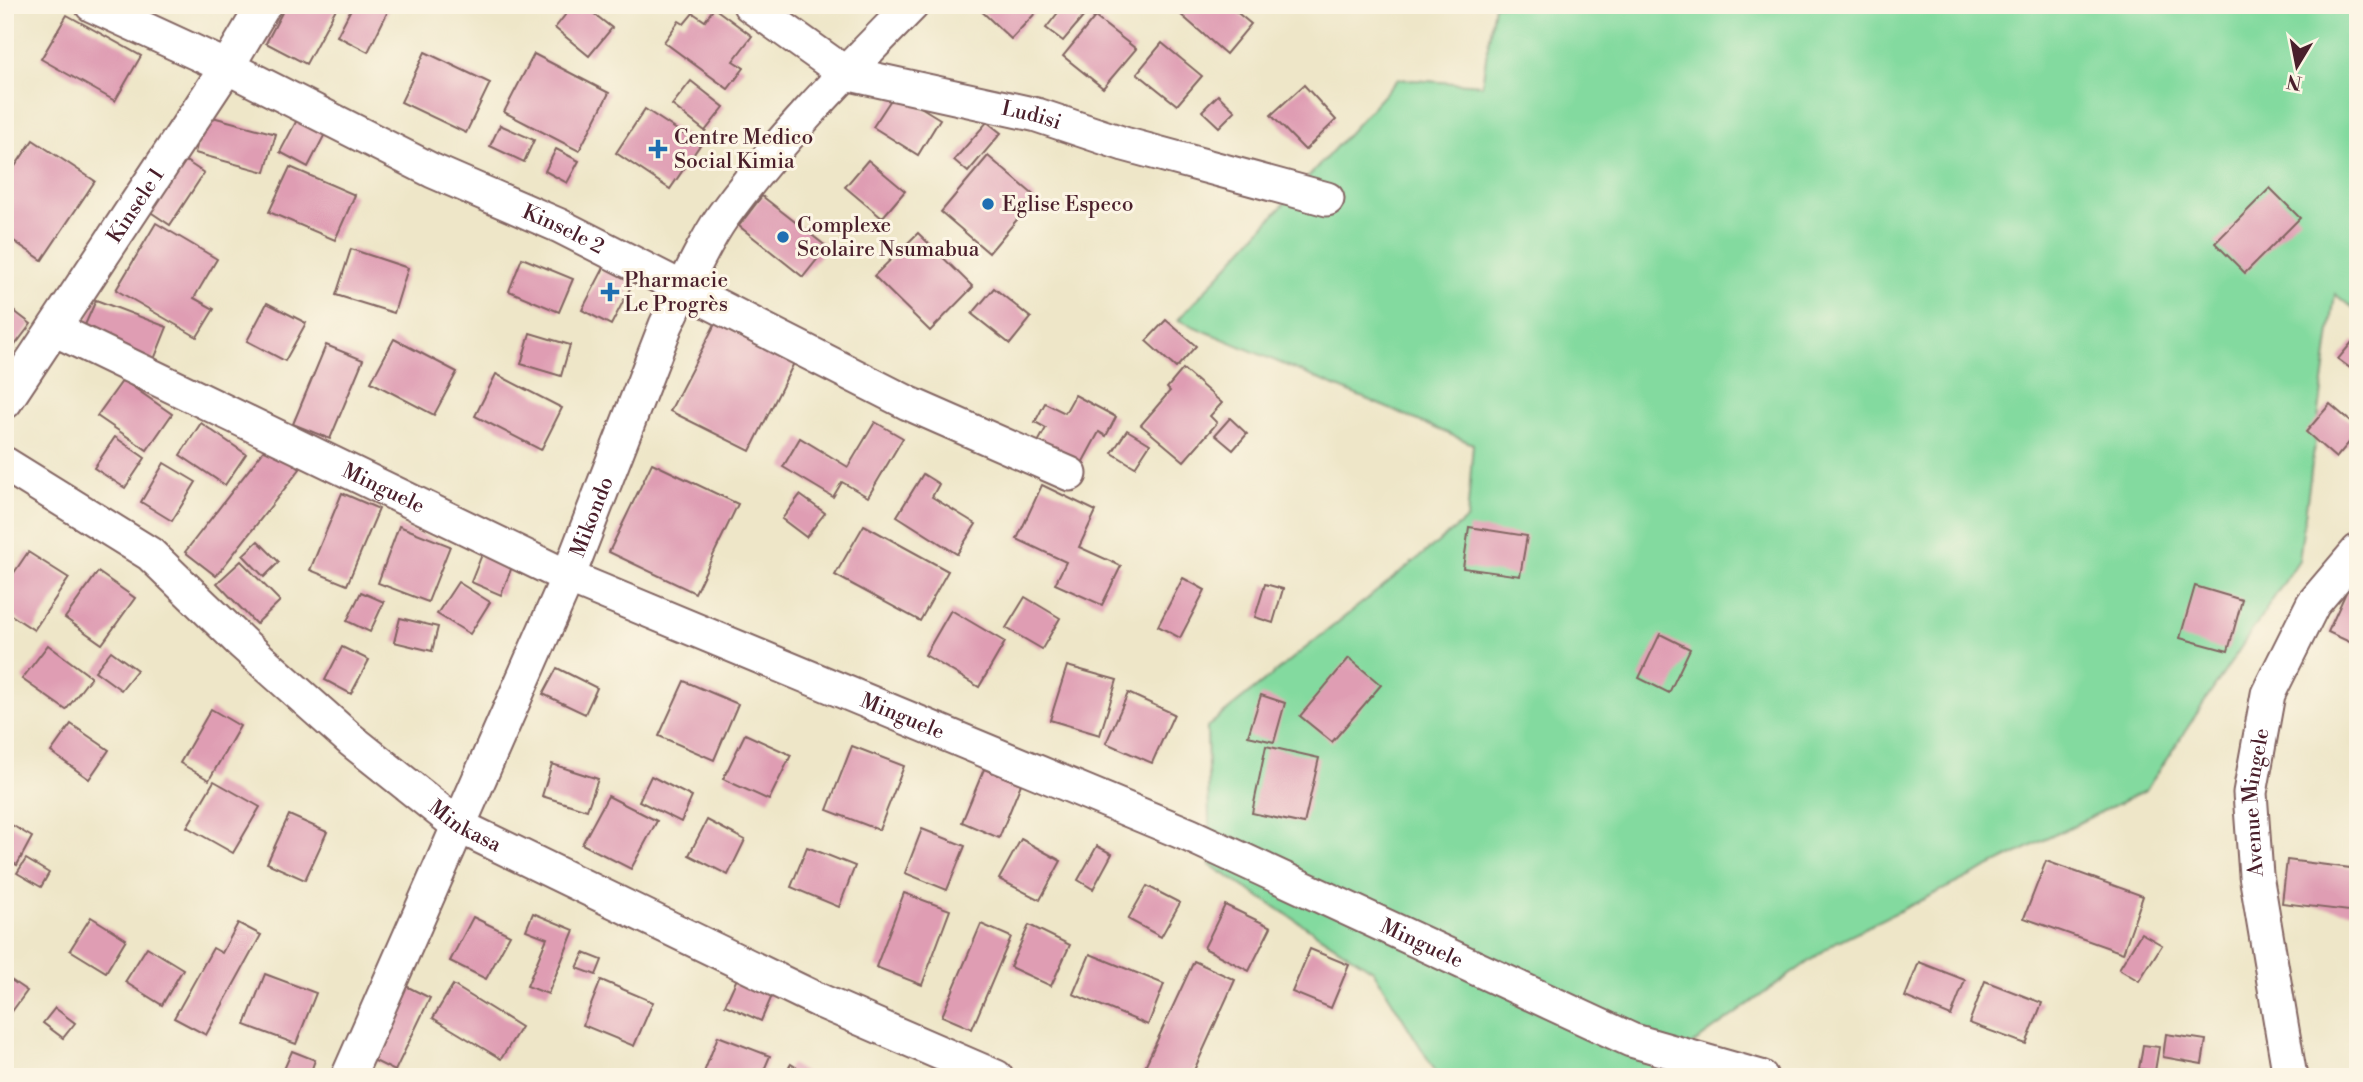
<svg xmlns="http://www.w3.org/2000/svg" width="2363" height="1082" font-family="'Libre Bodoni',serif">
<rect width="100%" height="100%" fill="#fcf5e5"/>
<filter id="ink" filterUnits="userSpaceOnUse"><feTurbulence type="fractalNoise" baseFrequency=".0143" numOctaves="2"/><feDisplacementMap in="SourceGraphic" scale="14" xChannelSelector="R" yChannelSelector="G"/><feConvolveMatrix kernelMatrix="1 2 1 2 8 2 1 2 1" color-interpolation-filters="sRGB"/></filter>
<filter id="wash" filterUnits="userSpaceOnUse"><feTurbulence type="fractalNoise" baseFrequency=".00686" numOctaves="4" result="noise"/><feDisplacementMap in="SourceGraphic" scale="28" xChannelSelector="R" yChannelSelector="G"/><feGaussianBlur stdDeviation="1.57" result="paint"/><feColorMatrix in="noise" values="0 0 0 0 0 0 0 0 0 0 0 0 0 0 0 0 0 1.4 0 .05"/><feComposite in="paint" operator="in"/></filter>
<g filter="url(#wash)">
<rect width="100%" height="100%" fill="#eee6c8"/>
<polygon fill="#83da9f" stroke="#667c65" stroke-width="2" points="1494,5 2358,5 2358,313 2335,294 2299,560 2146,790 1836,942 1693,1044 1669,1077 1439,1077 1373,970 1210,865 1207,727 1467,519 1473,444 1178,320 1398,79 1482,85"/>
<g id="blocks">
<g fill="#df9db3">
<polygon points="286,5 338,5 306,64 266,43"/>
<polygon points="353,5 391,5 368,52 337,36"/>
<polygon points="573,5 583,5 612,28 589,56 555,28"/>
<polygon points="975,5 1043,5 1011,39"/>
<polygon points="1064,5 1071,5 1084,16 1063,41 1046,28"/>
<polygon points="1185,5 1228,5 1251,24 1226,54 1179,13"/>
<polygon points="714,8 752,36 733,61 744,68 728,89 664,42 679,21 684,24 693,13 705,21"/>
<polygon points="67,15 141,56 115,101 41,59"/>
<polygon points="1095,17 1136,49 1103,88 1063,56"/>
<polygon points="1162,43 1202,76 1177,105 1137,73"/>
<polygon points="425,52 490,83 466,133 401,102"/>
<polygon points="534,54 609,93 579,151 504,112"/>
<polygon points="691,81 724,107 705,131 672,105"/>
<polygon points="1304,85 1336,120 1305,150 1271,115"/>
<polygon points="896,92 940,119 918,155 873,127"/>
<polygon points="1218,95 1235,111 1219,127 1202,111"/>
<polygon points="645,109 700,145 670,189 616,153"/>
<polygon points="205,115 276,134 265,172 195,153"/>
<polygon points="298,118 326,132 308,167 280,152"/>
<polygon points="987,122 1001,133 968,172 954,160"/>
<polygon points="500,125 534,140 524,162 490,146"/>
<polygon points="33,140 95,181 42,260 5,235 5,181"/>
<polygon points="556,149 579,161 567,183 545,171"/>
<polygon points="988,156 1036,197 989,253 941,212"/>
<polygon points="183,159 204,173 170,225 149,211"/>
<polygon points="868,160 905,191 882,218 845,187"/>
<polygon points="290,167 355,195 335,240 269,212"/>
<polygon points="2270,188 2300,218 2245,273 2215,243"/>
<polygon points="762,196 827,247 803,277 739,226"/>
<polygon points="156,223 217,259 194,298 214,309 197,337 116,290"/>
<polygon points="918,233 973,287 930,331 874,276"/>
<polygon points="351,249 408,268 394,313 336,295"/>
<polygon points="522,258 573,279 559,312 509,291"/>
<polygon points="609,258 638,273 611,325 582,310"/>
<polygon points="994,288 1031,318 1010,344 972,314"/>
<polygon points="96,300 167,327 153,362 81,334"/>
<polygon points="267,303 306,323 285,361 247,341"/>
<polygon points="5,304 31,324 9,353 5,350"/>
<polygon points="1166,320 1196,346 1176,368 1146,341"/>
<polygon points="716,322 795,361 750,451 670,411"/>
<polygon points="530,333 570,345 561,376 521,364"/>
<polygon points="394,339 457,372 434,415 371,382"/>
<polygon points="2353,341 2358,345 2358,374 2338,359"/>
<polygon points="326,345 363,360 330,439 293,424"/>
<polygon points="1183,369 1222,403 1210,416 1217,423 1184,461 1141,425 1170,391 1167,388"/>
<polygon points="496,374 562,408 541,450 475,416"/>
<polygon points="123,380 172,414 147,450 97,416"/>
<polygon points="1075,395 1116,417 1106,436 1099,432 1080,467 1037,444 1046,428 1035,422 1045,403 1065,413"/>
<polygon points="2330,404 2358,428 2358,432 2336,458 2306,432"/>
<polygon points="1230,418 1247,434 1233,450 1215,435"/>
<polygon points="875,422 903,438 868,497 842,482 833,497 783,467 800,438 848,467"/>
<polygon points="201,423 246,454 225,485 180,455"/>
<polygon points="1127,430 1150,444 1135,467 1112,453"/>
<polygon points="115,437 145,458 125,488 94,468"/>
<polygon points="268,445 300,469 216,576 185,552"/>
<polygon points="164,463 196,482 172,521 141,502"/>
<polygon points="652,463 738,504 695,593 609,552"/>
<polygon points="923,474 939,484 932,497 976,524 957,554 897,516"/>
<polygon points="1042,485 1096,511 1079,547 1121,566 1102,605 1055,584 1066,562 1017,539"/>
<polygon points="342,493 379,509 347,585 310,570"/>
<polygon points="800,495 825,513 806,537 782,519"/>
<polygon points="864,525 948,571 920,621 835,575"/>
<polygon points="399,526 450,546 428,602 378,583"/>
<polygon points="1469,527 1527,536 1520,576 1463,568"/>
<polygon points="258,541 279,562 264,577 243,555"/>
<polygon points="485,547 515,559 501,595 471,582"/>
<polygon points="28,552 69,578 34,630 8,613 5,617 5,586"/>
<polygon points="241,561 280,601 256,624 217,583"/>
<polygon points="98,572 135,598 102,644 65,618"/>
<polygon points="2353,577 2358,579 2358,646 2328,632"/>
<polygon points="1183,578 1205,590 1180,638 1158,626"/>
<polygon points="458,582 490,602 470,634 437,614"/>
<polygon points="1265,584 1283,589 1273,623 1255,617"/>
<polygon points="2195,586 2242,600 2228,651 2180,638"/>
<polygon points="361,592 384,602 370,632 347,621"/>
<polygon points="1025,597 1060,618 1042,649 1006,628"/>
<polygon points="951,610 1005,642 979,687 925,655"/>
<polygon points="400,618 438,627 432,651 394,642"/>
<polygon points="1660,634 1690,649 1669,693 1639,678"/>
<polygon points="48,645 91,677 66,710 22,679"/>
<polygon points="342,647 369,660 351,694 325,680"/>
<polygon points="111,651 137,670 121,690 95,671"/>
<polygon points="1349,658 1381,685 1332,742 1300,716"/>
<polygon points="1067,666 1117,680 1100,735 1050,720"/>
<polygon points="557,668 597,688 585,714 543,694"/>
<polygon points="684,681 738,704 714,760 659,736"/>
<polygon points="1128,693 1174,714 1152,763 1106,743"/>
<polygon points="1261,695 1285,703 1274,742 1248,736"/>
<polygon points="211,709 240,726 209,780 180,763"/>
<polygon points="71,724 109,750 89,779 51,752"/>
<polygon points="745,734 791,755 769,800 723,779"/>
<polygon points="852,746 904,766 879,830 827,810"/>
<polygon points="1266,746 1319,758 1304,824 1252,813"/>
<polygon points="552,764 598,779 587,810 542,796"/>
<polygon points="984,769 1021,784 999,838 962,822"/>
<polygon points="651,776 692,797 681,822 639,801"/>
<polygon points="214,781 260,807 233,853 187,827"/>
<polygon points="608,796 657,821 631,869 582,844"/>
<polygon points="289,815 327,832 305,880 267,863"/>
<polygon points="707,820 745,840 728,875 689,855"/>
<polygon points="5,821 32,837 17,865 5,858"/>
<polygon points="922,829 965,846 947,890 905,873"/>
<polygon points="1021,839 1061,861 1040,900 999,879"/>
<polygon points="1097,846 1112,854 1093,889 1078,880"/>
<polygon points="807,847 855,866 839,907 791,887"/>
<polygon points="26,859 49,873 41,887 17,873"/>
<polygon points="2287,860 2358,869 2357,912 2282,903"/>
<polygon points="2046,861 2143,896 2123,953 2024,918"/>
<polygon points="1147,886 1180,903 1161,937 1128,919"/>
<polygon points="904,893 950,910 922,985 876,967"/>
<polygon points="1225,905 1271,927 1249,971 1204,948"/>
<polygon points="533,913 574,930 548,994 527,986 547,938 526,930"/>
<polygon points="91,917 126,939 106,972 70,950"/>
<polygon points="473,917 510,935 486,979 450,961"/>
<polygon points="238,923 261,935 206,1035 174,1018 213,948 222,953"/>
<polygon points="981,924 1011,937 972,1029 942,1016"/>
<polygon points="1029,925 1070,945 1051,986 1010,967"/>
<polygon points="2141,933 2162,945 2139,981 2119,969"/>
<polygon points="147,947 183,969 162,1005 125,982"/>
<polygon points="1310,949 1349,965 1331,1008 1292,992"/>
<polygon points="584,953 602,960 596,975 577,968"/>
<polygon points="1090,954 1164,984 1148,1025 1073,994"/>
<polygon points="1194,961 1235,980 1191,1077 1140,1077"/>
<polygon points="1919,962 1965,980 1951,1016 1905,997"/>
<polygon points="265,974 316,993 296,1044 245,1025"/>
<polygon points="739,974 775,989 761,1021 725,1005"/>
<polygon points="8,978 27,991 5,1021 5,982"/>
<polygon points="601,980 653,1002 634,1046 583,1025"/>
<polygon points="1985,981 2042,1003 2026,1044 1969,1023"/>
<polygon points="404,985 430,998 395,1071 369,1058"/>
<polygon points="453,985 521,1027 501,1059 433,1018"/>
<polygon points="55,1008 75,1023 63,1038 43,1023"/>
<polygon points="2166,1034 2206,1040 2202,1064 2163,1057"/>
<polygon points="718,1036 770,1056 761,1077 708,1077 703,1075"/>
<polygon points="2143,1045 2159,1047 2155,1071 2139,1069"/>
<polygon points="292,1051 315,1060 309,1077 288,1077 282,1074"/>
<polygon points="791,1064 812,1077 783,1077"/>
</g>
</g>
</g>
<g filter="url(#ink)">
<use href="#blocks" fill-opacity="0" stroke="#836562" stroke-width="2"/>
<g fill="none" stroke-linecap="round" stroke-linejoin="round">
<defs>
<g id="street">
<path id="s1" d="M92,5l135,62 206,104 127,55 348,177 162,71"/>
<path id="s2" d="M750,5l95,68 192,42 87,29 203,55"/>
<path id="s3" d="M54,329l514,248 621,258 442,205 130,37"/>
<path id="s4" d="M5,402l222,-335 37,-62"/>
<path id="s5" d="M5,464l145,90 92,89 109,97 108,86 359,174 178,77"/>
<path id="s6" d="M348,1077l220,-500 98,-252c16,-33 36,-79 57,-109 56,-77 123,-144 189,-211"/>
<path id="s7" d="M2290,1077l-34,-202 -6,-82 18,-99 45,-90 45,-53"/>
</g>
</defs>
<use href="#street" stroke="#836562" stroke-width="37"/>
<use href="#street" stroke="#fff" stroke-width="33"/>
</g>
</g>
<g fill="#1f6fb2" stroke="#fcf5e5" stroke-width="2.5">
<path d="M654.5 138.5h7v7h7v7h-7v7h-7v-7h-7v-7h7z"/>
<circle cx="988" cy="204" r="7"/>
<circle cx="783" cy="237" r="7"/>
<path d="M606.5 281.5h7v7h7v7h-7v7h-7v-7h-7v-7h7z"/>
</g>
<g text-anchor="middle" stroke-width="6" stroke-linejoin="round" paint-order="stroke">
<g font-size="21" fill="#4a1f2b" stroke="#fcf5e5">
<text dy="7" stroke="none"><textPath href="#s2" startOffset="308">Ludisi</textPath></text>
<text dy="7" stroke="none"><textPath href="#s4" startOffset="236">Kinsele 1</textPath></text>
<text dy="7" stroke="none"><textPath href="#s1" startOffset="522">Kinsele 2</textPath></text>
<text dy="7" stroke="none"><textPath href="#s3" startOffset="366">Minguele</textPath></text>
<text dy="7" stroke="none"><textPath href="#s6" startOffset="611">Mikondo</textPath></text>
<text dy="7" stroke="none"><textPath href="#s3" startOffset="933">Minguele</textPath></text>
<text dy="7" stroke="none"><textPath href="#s7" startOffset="278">Avenue Mingele</textPath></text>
<text dy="7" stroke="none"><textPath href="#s5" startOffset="588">Minkasa</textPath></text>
<text dy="7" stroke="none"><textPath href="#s3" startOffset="1500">Minguele</textPath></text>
</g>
<g font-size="21" fill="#4a1f2b" stroke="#fcf5e5" text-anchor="start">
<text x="674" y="144">Centre Medico<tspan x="674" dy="24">Social Kimia</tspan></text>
<text x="1002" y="211">Eglise Especo</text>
<text x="797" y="232">Complexe<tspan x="797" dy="24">Scolaire Nsumabua</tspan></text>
<text x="624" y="287">Pharmacie<tspan x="624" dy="24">Le Progrès</tspan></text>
</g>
</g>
<rect width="2363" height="1082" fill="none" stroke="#fcf5e5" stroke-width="28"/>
<g transform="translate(2297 66) rotate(190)" stroke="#fcf5e5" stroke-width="5" paint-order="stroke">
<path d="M0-5L12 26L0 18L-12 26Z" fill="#4a1f2b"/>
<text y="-10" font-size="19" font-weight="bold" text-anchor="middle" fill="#4a1f2b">N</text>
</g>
</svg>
